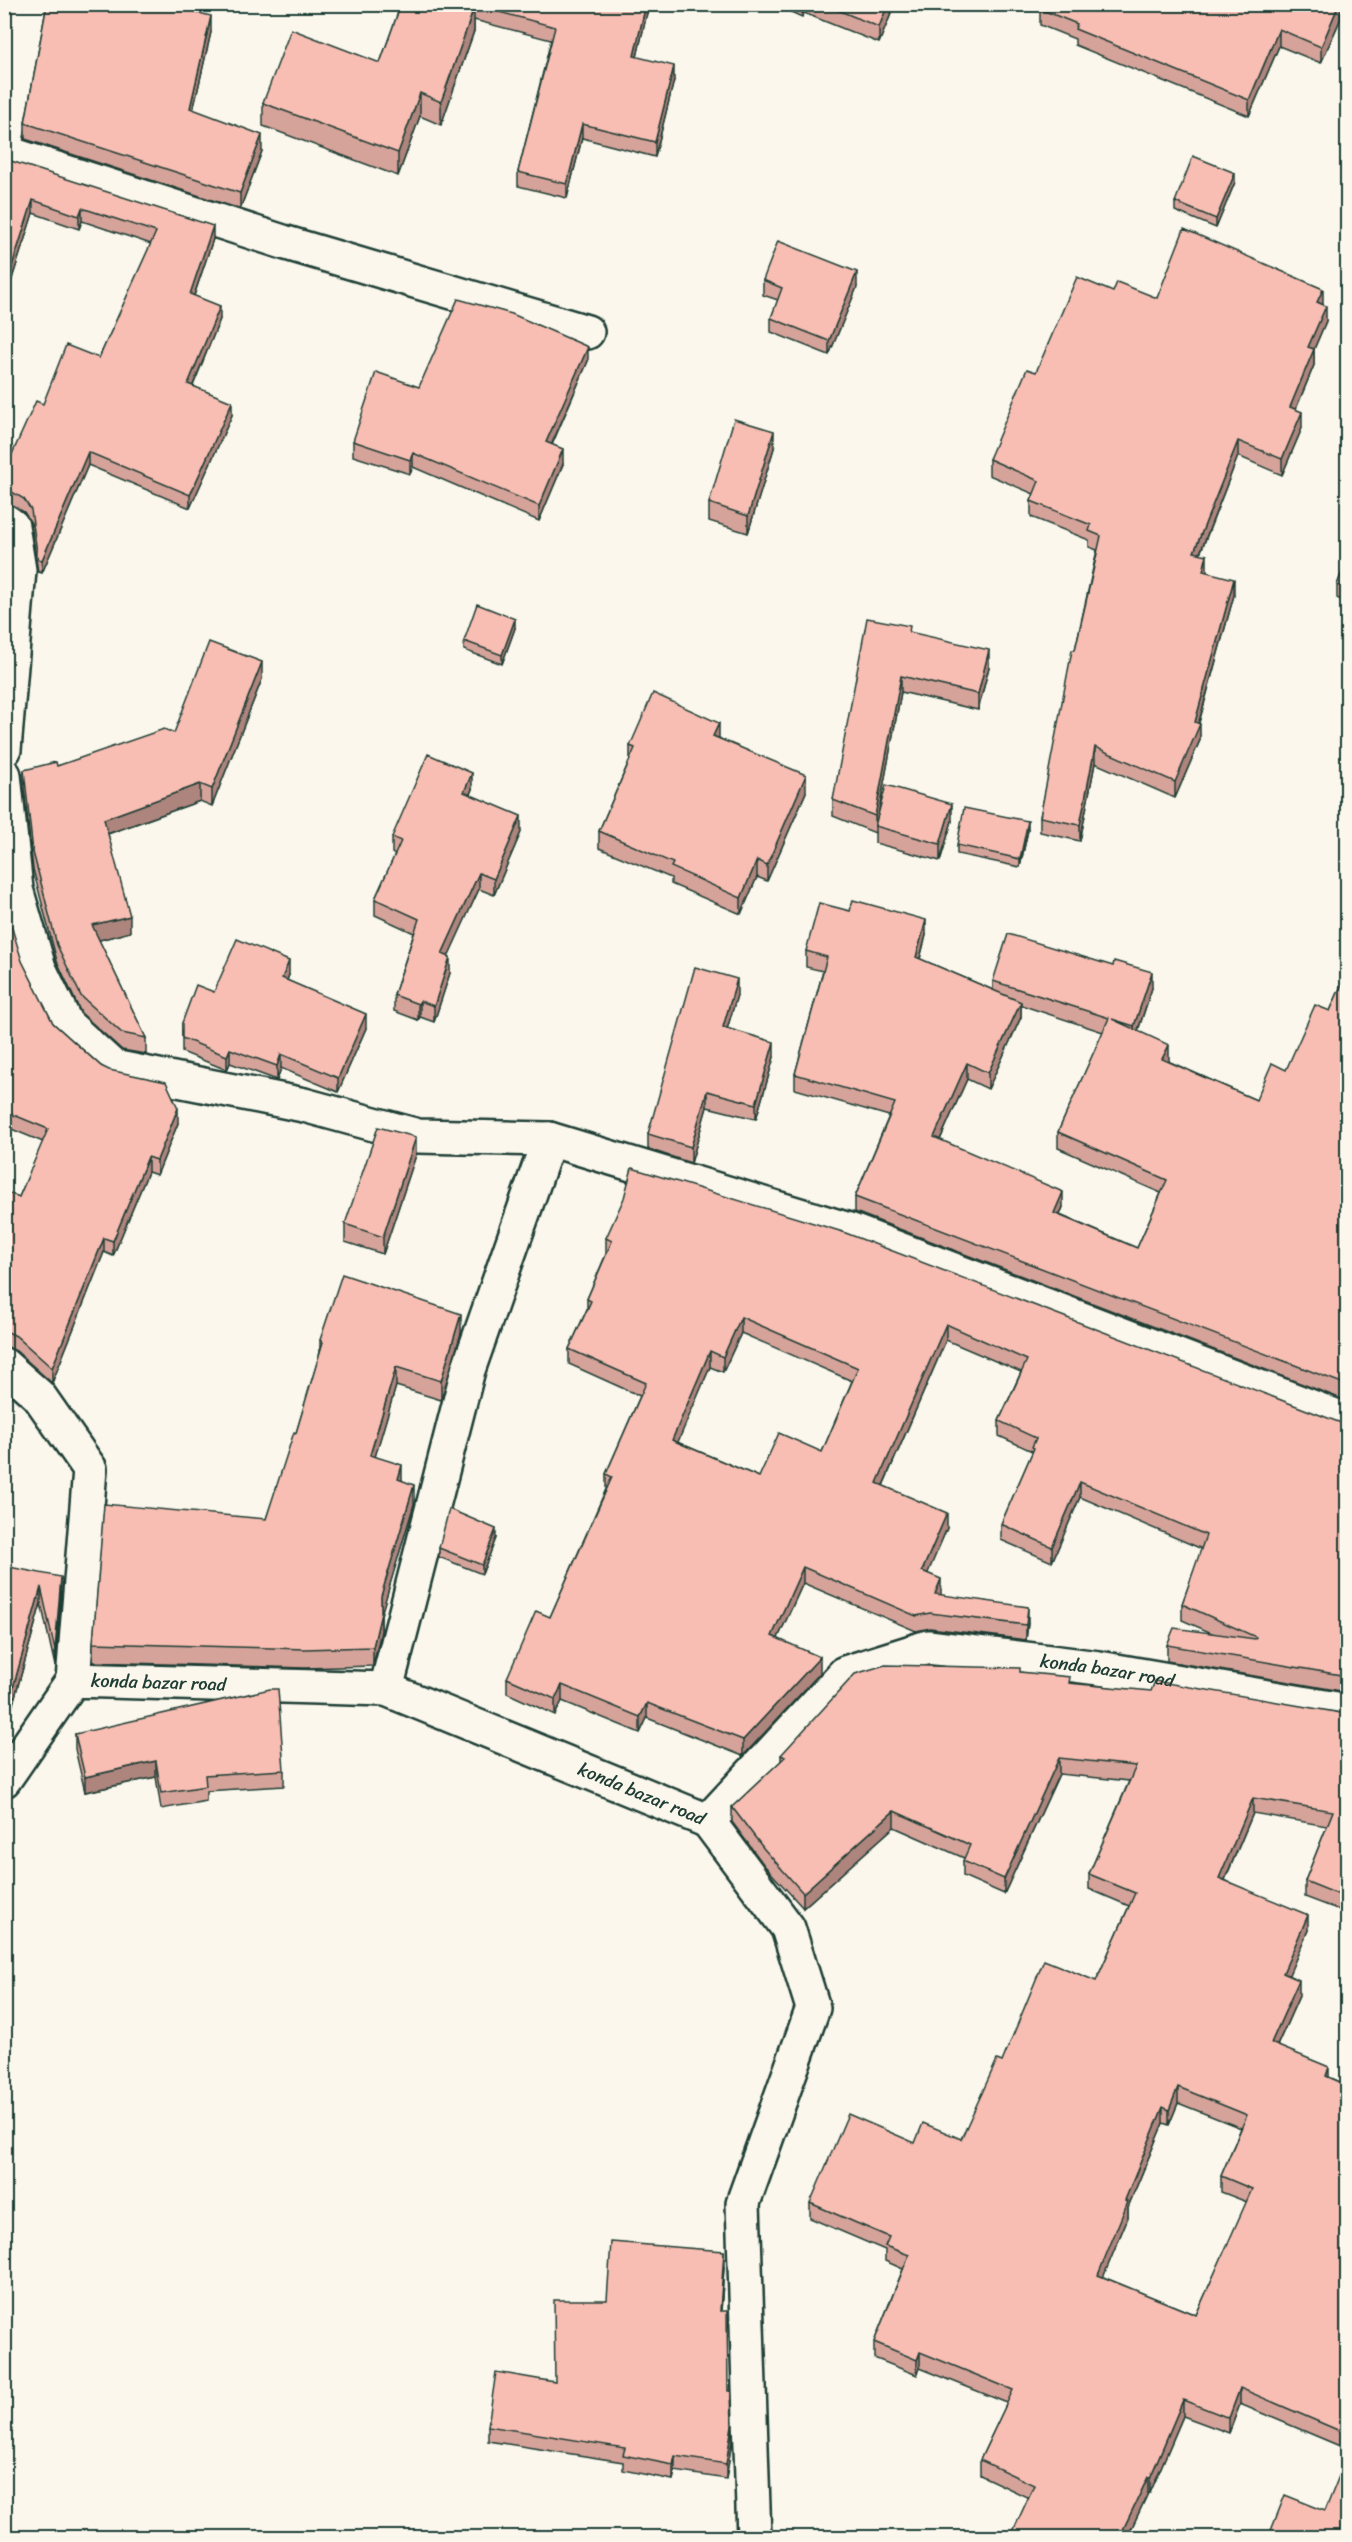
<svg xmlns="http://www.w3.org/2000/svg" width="1352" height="2542" font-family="Sriracha,sans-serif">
<rect width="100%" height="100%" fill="#fbf7ec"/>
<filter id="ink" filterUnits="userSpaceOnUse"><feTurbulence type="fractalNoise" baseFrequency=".0167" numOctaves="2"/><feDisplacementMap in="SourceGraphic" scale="12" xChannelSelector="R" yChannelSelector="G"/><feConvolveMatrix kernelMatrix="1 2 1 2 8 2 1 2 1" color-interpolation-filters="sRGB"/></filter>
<g filter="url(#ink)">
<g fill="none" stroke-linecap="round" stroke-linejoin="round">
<defs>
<g id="street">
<polyline points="4,151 31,4"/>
<polyline points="4,152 283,242 587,332"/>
<polyline points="4,520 12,526 19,570 4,750"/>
<polyline points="4,775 16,889 39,968 66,1024 113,1067 304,1105 418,1136 549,1139 849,1230 1348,1421"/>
<polyline points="4,1365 39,1396 90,1469 73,1680"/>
<polyline points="386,1689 468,1370 549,1139"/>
<polyline points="708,1821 788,1928 813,2008 743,2203 754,2538"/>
</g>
<g id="secondary">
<path id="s1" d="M4,1780l69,-100 313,9 322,132 137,-148 83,-26 171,21 249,43"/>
</g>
</defs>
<use href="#street" stroke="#1f3d34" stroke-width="38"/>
<use href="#secondary" stroke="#1f3d34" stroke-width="38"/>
<use href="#street" stroke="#fbf7ec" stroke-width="33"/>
<use href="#secondary" stroke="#fbf7ec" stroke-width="33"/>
</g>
<g fill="#d6a39a" stroke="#1f3d34" stroke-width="1.5" fill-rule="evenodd">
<polygon points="47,4 193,4 191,11 211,32 193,110 262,151 240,209 25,139 25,123"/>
<polygon points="401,4 649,4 637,57 674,80 655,157 582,138 567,198 518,186 518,172 551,40 474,20 474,31 441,125 420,116 398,176 263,126 263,103 380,63"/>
<polygon points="773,4 895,4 879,43 804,13 802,17"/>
<polygon points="1341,4 1341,18 1321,63 1279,46 1249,116 1075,45 1075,39 1040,25 1040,9"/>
<polygon points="4,170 213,239 194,296 220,319 193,386 232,415 190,508 88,465 42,573 38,572 31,523 24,512 7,502 4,502 4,472 43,404 99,358 151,244 82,221 79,229 33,213 10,285 4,283"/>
<polygon points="1235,182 1216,228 1175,211 1175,202"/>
<polygon points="763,280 857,287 829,355 771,332 771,318 778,300 763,295"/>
<polygon points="1113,292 1157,298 1323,305 1326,321 1314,349 1314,365 1296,409 1302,428 1282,475 1238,456 1200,554 1206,572 1234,595 1199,723 1200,740 1175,798 1095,763 1080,841 1040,832 1040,817 1075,650 1097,550 1089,547 1089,540 1031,517 1031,501 1034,494 989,475 989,459 1036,372"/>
<polygon points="588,361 552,445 563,464 539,521 413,467 410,474 353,456 353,441 419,387"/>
<polygon points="774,448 748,533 709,521 709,503"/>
<polygon points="1347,560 1347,603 1337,598 1337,585"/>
<polygon points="515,628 502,664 464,650 464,641"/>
<polygon points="910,632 989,667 978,710 901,692 878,814 952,821 940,861 875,843 875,832 875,833 833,816 833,800"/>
<polygon points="262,679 212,806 200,801 108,834 130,932 99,940 146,1038 146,1054 122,1050 81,1013 57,961 33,869 24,787 24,770 57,766 174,733"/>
<polygon points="719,738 806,792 767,881 757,877 741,914 671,884 671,878 599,848 599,831 630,759 630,746"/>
<polygon points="472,789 470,794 521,832 494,895 479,889 448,956 450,973 434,1022 420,1017 418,1020 394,1011 394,995 414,933 375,915 375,899 395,855 392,853 392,837"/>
<polygon points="1028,830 1020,867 957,854 957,845"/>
<polygon points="4,926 53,1023 101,1066 178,1123 157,1175 148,1172 113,1256 104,1252 52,1383 16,1351 8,1347 4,1347 4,1191 19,1197 43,1142 4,1126"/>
<path d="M926,935l-6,24 73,31v-9l159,7 -14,43 31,30h-1l88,39 30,-30 44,-59 17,-39v429l-492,-189v-15l34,-81 -94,-27v-15l28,-103 -17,-4v-16zM1021,1005l82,27 -45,100v16l103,45 -24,55 -77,-33 3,-8 -123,-67 27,-61 21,10 33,-72z"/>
<polygon points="289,975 287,980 366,1028 338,1092 281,1068 277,1080 230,1063 227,1070 182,1052 182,1023 214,992"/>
<polygon points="737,995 727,1029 774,1057 756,1119 707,1107 691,1163 648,1149 648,1134"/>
<polygon points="416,1155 383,1254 345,1242 345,1224"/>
<path d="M606,1238l735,185 6,1v268l-180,-31v-16l45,-12 -30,-13v-16l20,-55 -122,-52 -28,65 -51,-22v-16l31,-71v-2l-33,-15v-15l22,-49 -75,-32 -63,146 64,42 -20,45 14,22 87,28 -2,17 -96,-12 -14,3 -113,-48 -25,55 42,35 -77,83 -96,-38 -7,15 -78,-32 -7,14 -48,-22v-15l43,-61 56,-128v-15l34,-78 -71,-32v-15l18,-40v-10l19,-45zM741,1333l111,48 -30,71 -63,25 -82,-35 33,-75 13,5z"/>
<polygon points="461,1333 441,1400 396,1386 375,1456 402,1480 414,1504 381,1613 381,1631 373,1666 305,1668 93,1662 93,1643 266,1519 296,1433 320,1353 320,1340"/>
<polygon points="496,1538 482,1574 439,1557 439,1548"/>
<polygon points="4,1566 61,1593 55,1666 41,1603 4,1736"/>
<path d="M1020,1672l50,11 277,31v199l-42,-16v-16l22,-55 -74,-13 -28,67 83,50 -20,46 11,20 -22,50 52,31 18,8v364l-107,-45 -11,29 -46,-17 -33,77h-2l-21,45h-117l19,-40 -49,-23v-15l27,-57 -87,-35 -3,7 -43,-17v-16l29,-73 -18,-8v-11l-75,-32v-15l105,-60 46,-4 41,-77 94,-81 33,-75 -40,-17v-15l40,-93 -70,-7 -55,120 -41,-18v-15l1,-3 -70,-31 -91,81 -39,-43 -32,-43v-15l49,-46v-6zM1178,2103l63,25 -20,48v16l26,10 -51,113 -93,-38 25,-60v-10l35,-84 6,2z"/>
<polygon points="75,1734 284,1770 284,1786 206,1791 206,1801 161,1809 156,1777 85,1792 75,1749"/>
<polygon points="724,2267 721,2311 732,2440 726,2479 675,2471 673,2480 623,2470 623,2462 488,2441 488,2426 555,2382 607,2300"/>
</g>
<g fill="#ae857d" stroke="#1f3d34" stroke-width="1.5">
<polygon points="189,4 193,4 187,26 187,10"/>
<polygon points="646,4 649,4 634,70 634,56"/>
<polygon points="802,4 804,4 804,13 802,17"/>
<polygon points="888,4 895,4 879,43 879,27"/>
<polygon points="1339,4 1341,4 1341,18 1321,63 1321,47"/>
<polygon points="474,8 474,31 441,125 441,102"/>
<polygon points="211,16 211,32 190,124 190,108"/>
<polygon points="1279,29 1279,46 1249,116 1249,100"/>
<polygon points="674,66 674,80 655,157 655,142"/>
<polygon points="420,93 420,116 398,176 398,153"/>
<polygon points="582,124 582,138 567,198 567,184"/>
<polygon points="262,135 262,151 240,209 240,193"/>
<polygon points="1235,173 1235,182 1216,228 1216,219"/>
<polygon points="33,200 33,213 10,285 10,272"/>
<polygon points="82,208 82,221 79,229 79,216"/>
<polygon points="213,226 213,239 190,307 190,294"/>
<polygon points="857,272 857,287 829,355 829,341"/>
<polygon points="1323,289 1323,305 1317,302"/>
<polygon points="220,306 220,319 188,397 188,384"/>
<polygon points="1326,306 1326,321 1308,363 1308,347"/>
<polygon points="588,347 588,361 546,457 546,442"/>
<polygon points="1314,349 1314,365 1290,423 1290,407"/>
<polygon points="232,402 232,415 190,508 190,495"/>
<polygon points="1302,412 1302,428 1282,475 1282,459"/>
<polygon points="774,431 774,448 748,533 748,516"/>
<polygon points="1238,441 1238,456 1194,568 1194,552"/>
<polygon points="563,449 563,464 539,521 539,506"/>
<polygon points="88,452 88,465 42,573 42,560"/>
<polygon points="413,453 413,467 410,474 410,460"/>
<polygon points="1207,555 1207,571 1203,587 1203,571"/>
<polygon points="1234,579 1234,595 1196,732 1200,724 1200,740 1175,798 1175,782 1195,722"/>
<polygon points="515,619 515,628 502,664 502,655"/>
<polygon points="989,650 989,667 978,710 978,694"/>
<polygon points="262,662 262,679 212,806 212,789"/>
<polygon points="901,676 901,692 876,826 875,826 875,833 875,816"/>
<polygon points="719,723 719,739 713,736"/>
<polygon points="1095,747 1095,763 1080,841 1080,825"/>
<polygon points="472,773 472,789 464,808 464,792"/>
<polygon points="806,775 806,792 767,881 767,865"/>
<polygon points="200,784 200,801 104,835 104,819"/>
<polygon points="952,804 952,821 940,861 940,844"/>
<polygon points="521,816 521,832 494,895 494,879"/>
<polygon points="1028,821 1028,830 1020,867 1020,859"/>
<polygon points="757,860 757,877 741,914 741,898"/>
<polygon points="479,873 479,889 442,970 442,954"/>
<polygon points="130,916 130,932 92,942 92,925"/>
<polygon points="926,920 926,935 916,973 916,957"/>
<polygon points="450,957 450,973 434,1022 434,1006"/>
<polygon points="289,961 289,975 282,992 282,978"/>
<polygon points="1152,972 1152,988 1134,1042 1134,1026"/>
<polygon points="737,979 737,995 723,1043 723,1027"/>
<polygon points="420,1001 420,1017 418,1020 418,1004"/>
<polygon points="1021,1002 1021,1017 988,1089 988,1073"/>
<polygon points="366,1014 366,1028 338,1092 338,1078"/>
<polygon points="774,1042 774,1057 756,1119 756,1104"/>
<polygon points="1169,1045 1169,1061 1162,1074 1162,1059"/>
<polygon points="230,1049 230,1063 227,1070 227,1056"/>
<polygon points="281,1054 281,1068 277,1080 277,1066"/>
<polygon points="967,1063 967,1079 934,1153 934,1137"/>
<polygon points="707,1091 707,1107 691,1163 691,1147"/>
<polygon points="178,1108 178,1123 157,1175 157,1160"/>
<polygon points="416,1137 416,1155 383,1254 383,1237"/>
<polygon points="148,1157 148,1172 113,1256 113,1241"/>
<polygon points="1063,1192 1063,1207 1054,1228 1054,1213"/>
<polygon points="104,1238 104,1252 52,1383 52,1368"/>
<polygon points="461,1314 461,1333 441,1400 441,1381"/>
<polygon points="741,1317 741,1333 723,1372 723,1357"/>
<polygon points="946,1324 946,1340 877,1499 877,1483"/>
<polygon points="710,1351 710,1367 672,1456 672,1440"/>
<polygon points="396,1367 396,1386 370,1474 370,1455"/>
<polygon points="402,1465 402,1484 398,1479"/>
<polygon points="1080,1482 1080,1497 1052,1562 1052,1547"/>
<polygon points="414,1485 414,1504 381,1615 381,1596"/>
<polygon points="947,1513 947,1528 922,1587 922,1571"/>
<polygon points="496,1529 496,1538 482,1574 482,1565"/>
<polygon points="803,1567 803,1583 772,1651 772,1636"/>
<polygon points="61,1577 61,1593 55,1666 55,1650"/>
<polygon points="941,1579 941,1595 935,1610 935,1594"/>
<polygon points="41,1587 41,1603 4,1736 4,1720"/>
<polygon points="1028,1607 1028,1623 1026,1640 1026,1625"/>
<polygon points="381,1613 381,1631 373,1666 373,1647"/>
<polygon points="820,1657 820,1673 743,1756 743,1740"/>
<polygon points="562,1685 562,1701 555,1715 555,1699"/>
<polygon points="647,1703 647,1718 640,1733 640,1717"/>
<polygon points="1059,1758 1059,1774 1004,1894 1004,1879"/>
<polygon points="156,1761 156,1777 85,1792 85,1777"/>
<polygon points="1253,1798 1253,1813 1219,1893 1219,1878"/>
<polygon points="894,1811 894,1827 803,1908 803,1893"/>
<polygon points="1308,1915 1308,1930 1283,1989 1283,1973"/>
<polygon points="1299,1980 1299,1996 1271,2059 1271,2043"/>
<polygon points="1329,2067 1329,2082 1326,2076"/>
<polygon points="1178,2087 1178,2103 1169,2125 1169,2110"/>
<polygon points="1163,2107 1163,2123 1128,2207 1128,2217 1098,2290 1098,2275 1125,2200"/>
<polygon points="724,2251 724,2267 720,2326 720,2311"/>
<polygon points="920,2352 920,2368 917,2375 917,2360"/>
<polygon points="1240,2388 1240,2404 1229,2433 1229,2418"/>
<polygon points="1183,2400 1183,2416 1150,2493 1150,2478"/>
<polygon points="732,2425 732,2440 726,2479 726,2464"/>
<polygon points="675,2456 675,2471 673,2480 673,2465"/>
<polygon points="1148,2477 1148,2493 1127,2538 1119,2538"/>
</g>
<g fill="#f9beb3" stroke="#1f3d34" stroke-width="1.5" fill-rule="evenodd">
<polygon points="47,4 189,4 187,10 211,16 190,108 262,135 240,193 25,123"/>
<polygon points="401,4 465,4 474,8 441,102 420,93 398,153 263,103 291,29 380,63"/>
<polygon points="469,4 646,4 634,56 674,66 655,142 582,124 567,184 518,172 555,27"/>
<polygon points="823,4 888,4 879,27"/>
<polygon points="1042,4 1339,4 1321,47 1279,29 1249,100 1075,29 1077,24 1040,9"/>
<polygon points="1193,156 1235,173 1216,219 1175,202"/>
<polygon points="8,160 213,226 190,294 220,306 188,384 232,402 190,495 88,452 42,560 38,559 31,510 24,499 7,489 4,489 4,472 36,401 43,404 66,345 99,358 156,232 82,208 79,216 33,200 10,272 4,270 4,170"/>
<polygon points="1184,229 1323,289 1317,302 1326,306 1308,347 1314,349 1290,407 1302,412 1282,459 1238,441 1194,552 1207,555 1203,571 1234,579 1195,722 1200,724 1175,782 1095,747 1080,825 1040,817 1072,650 1075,650 1101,536 1089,531 1091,525 1031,501 1039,481 989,459 1027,369 1036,372 1077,277 1113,292 1117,282 1157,298"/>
<polygon points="778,241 857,272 829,341 771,318 782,288 763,280"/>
<polygon points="458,299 512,314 588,347 546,442 563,449 539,506 413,453 410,460 353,441 376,372 419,387"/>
<polygon points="734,419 774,431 748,516 709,503"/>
<polygon points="1347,560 1347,589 1337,585"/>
<polygon points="477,604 515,619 502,655 464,641"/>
<polygon points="867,618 910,626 909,632 989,650 978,694 901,676 875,816 833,800"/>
<polygon points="209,642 262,662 212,789 200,784 104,819 130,916 92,925 146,1038 122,1033 81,996 57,945 33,852 24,770 56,762 57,766 164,729 174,733"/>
<polygon points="653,693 719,723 713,736 806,775 767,865 757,860 741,898 671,867 673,863 599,831 635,748 630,746"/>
<polygon points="428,754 472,773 464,792 521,816 494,879 479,873 442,954 450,957 434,1006 420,1001 418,1004 394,995 419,919 375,899 401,841 392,837"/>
<polygon points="886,785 952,804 940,844 875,826"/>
<polygon points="964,808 1028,821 1020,859 957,845"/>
<polygon points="853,900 926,920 916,957 1021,1002 988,1073 967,1063 934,1137 1063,1192 1054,1213 1137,1248 1167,1180 1058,1132 1109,1018 993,981 1008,934 1113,966 1114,961 1152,972 1134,1026 1112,1019 1169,1045 1162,1059 1256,1100 1272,1063 1286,1070 1315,1005 1330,1011 1347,972 1347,1385 855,1197 895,1103 795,1074 827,957 806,951 819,903 850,911"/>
<polygon points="11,925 22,961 53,1023 101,1066 109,1070 166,1082 178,1108 157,1160 148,1157 113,1241 104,1238 52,1368 16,1336 8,1332 4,1332 4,1191 19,1197 48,1129 4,1111 4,926"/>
<polygon points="237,939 289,961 282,978 366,1014 338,1078 281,1054 277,1066 230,1049 227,1056 182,1038 182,1023 196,985 214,992"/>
<polygon points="695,967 737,979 723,1027 774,1042 756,1104 707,1091 691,1147 648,1134"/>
<polygon points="378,1127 416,1137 383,1237 345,1224"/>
<path d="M632,1168l211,64 498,191 6,1v252l-180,-31 7,-17 81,11 1,-2 -74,-33 24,-69 -126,-53 -28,65 -51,-23 33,-76 -2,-1 4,-9 -37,-17 28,-61 -81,-36 -69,159 70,30 -25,58 19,8 -6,15 93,13 -2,18 -96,-12 -14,3 -113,-49 -31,69 48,21 -77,83 -96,-37 -7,14 -78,-32 -7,14 -48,-21 29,-67 14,6 62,-140 -6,-3 40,-91 -77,-34 22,-48 -4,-2 25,-58 -6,-3 18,-40zM741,1317l117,51 -36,84 -43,-19 -20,44 -87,-37 38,-89 13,6z"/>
<polygon points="342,1274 461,1314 441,1381 396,1367 370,1455 402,1465 398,1479 414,1485 381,1596 381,1613 373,1647 305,1649 93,1643 104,1504 266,1519 294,1432 296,1433 323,1342 320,1340"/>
<polygon points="449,1509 496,1529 482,1565 439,1548"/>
<polygon points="4,1566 61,1577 55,1650 41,1587 4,1720"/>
<path d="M885,1665l135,3v4l50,5 -1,6 82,8 4,-10 192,33v184l-42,-17 28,-70 -80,-13 -34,80 89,37 -25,58 16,7 -28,63 58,24 -3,9 21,9v349l-107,-46 -11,30 -46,-18 -33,78 -2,-1 -29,61h-109l24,-53 -54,-25 33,-70 -93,-38 -3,8 -43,-18 35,-87 -24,-9 4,-9 -79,-34 38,-89 67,29 8,-20 38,16 36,-79 5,2 42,-102 52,21 39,-88 -46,-19 47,-108 -77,-8 -55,121 -41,-18 7,-16 -76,-34 -91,82 -39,-44 -32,-42 53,-50 -4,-2 74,-81zM1178,2087l69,28 -26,61 31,13 -56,126 -98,-40 30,-74 -3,-1 38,-93 6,3z"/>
<polygon points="270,1689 278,1689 284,1770 205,1775 206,1786 161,1793 156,1761 85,1777 75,1734"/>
<polygon points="611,2242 724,2251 720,2311 727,2311 728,2391 731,2391 732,2425 726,2464 675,2456 673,2465 623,2455 625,2448 488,2426 496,2372 555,2382 554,2300 607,2300"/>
<polygon points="1347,2456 1347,2538 1268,2538 1285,2495 1325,2511"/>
</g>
</g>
<g text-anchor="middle" stroke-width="4.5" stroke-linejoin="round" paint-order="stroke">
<g font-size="18" fill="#1f3d34" stroke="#fbf7ec">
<text dy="6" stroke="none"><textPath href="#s1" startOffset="1252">konda bazar road</textPath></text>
<text dy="6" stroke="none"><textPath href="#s1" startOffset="207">konda bazar road</textPath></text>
<text dy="6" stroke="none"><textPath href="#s1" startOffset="711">konda bazar road</textPath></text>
</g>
</g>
<rect width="1352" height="2542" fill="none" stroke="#fbf7ec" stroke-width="24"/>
<rect x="12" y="12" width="1328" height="2518" fill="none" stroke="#1f3d34" stroke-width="2" filter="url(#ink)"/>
</svg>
